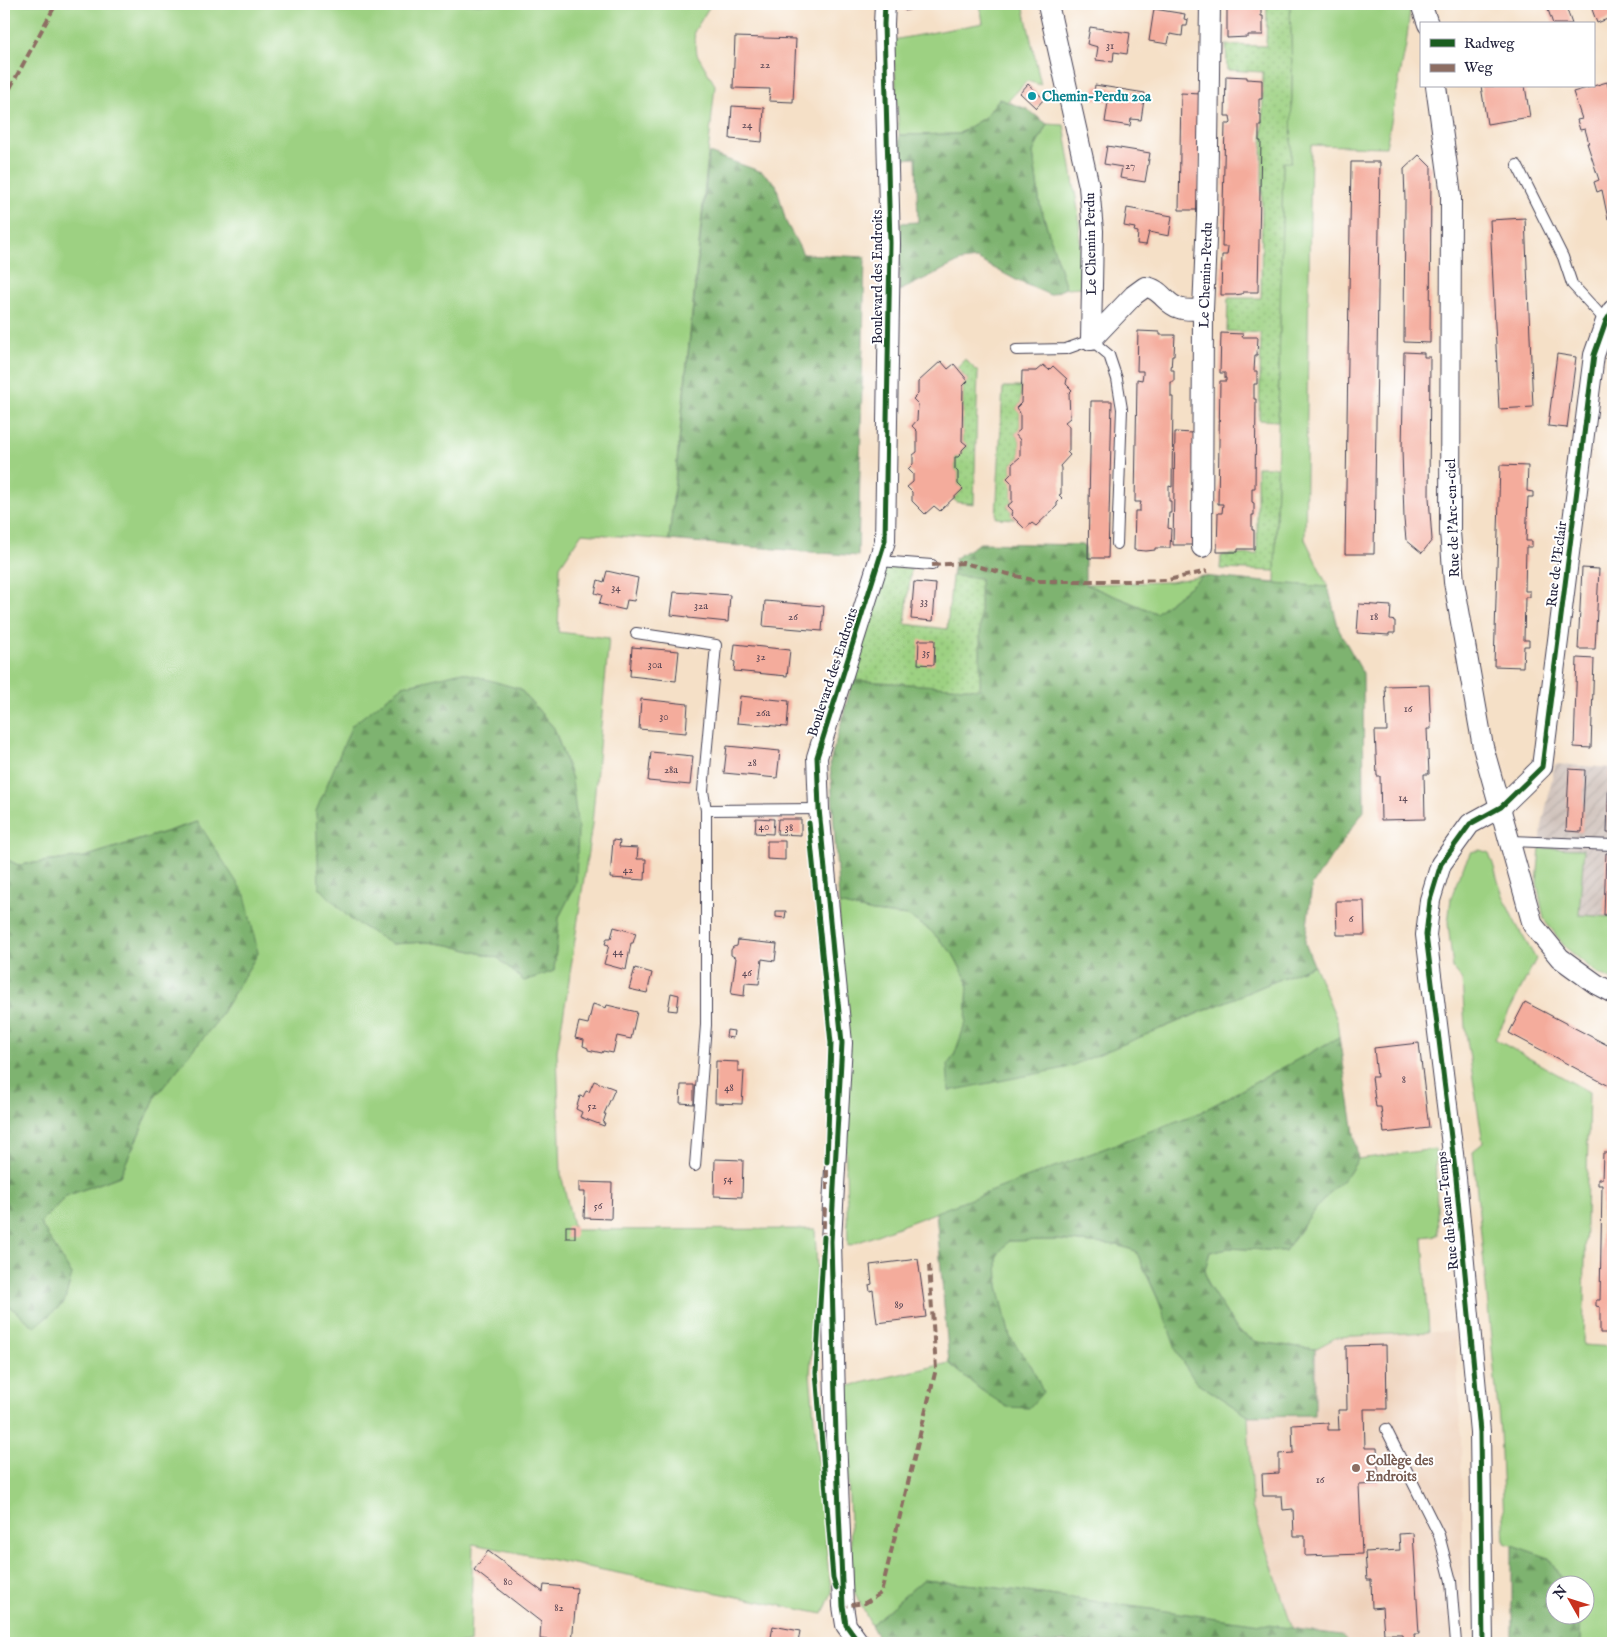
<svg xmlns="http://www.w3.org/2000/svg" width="1617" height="1647" font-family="'IM FELL English',serif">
<defs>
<pattern id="industrial-furrows" width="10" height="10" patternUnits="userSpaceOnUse" patternTransform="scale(1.25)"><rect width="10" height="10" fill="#cfc1ba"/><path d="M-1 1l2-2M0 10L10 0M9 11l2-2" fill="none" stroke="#b1a6a1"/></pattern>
<pattern id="forest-firs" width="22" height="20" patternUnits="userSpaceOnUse" patternTransform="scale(1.25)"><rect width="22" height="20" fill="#7eb370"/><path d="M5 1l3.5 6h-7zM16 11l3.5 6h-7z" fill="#67915d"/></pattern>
<pattern id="garden-dots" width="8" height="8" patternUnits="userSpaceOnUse" patternTransform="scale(1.25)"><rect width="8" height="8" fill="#9dd182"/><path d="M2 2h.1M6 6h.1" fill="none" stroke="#87b371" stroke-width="1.8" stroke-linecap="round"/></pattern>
</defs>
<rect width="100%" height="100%" fill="#fff"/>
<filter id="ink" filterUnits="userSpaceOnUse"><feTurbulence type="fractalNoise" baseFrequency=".02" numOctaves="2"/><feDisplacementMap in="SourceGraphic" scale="10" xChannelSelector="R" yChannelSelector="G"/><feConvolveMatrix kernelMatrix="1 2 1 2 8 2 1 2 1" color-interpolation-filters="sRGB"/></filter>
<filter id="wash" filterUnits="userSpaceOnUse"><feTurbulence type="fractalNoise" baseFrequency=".0096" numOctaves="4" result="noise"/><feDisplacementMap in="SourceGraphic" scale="20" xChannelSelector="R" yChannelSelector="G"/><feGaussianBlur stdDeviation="1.12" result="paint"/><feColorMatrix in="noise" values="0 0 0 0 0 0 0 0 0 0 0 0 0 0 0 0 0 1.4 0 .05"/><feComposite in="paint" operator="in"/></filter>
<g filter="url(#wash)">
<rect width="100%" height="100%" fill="#f5e0c7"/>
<polygon fill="#eed1ba" points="1455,1331 1461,1429 1463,1639 1460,1643 1350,1643 1341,1635 1293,1629 1252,1507 1248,1416 1315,1415 1315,1349 1337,1337"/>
<polygon fill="url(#industrial-furrows)" points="1555,764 1613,768 1613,917 1579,915 1584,849 1540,848 1542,826"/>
<g fill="#9dd182" stroke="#607a5e" fill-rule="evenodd">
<path d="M4,4h707l-17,28 3,22 18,31 -46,455 -87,-7 -22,33 -2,66 51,6 -17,186 -25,170 -10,57 4,123 13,56 241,-1 2,42 -7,103 19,202 3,16 -9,22 -350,-70 -3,99h-466v-341l31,25 37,-52 -32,-52 26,-27 54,-20 36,-80 61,-75 41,-68 -61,-131 -113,35 -66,8 -14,-7zM520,689l34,39 18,51 4,105 -17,33 -5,54 -30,10 -26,-23 -49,-13 -22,-3 -36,2z"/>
<polygon points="980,4 1023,4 1041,85 1027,81 1007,102 999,99 985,117 958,134 899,135 893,40 983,23"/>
<polygon points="1290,4 1407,4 1410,11 1406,45 1386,147 1311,145 1305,539 1328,587 1275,583 1283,162 1291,161 1292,72"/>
<polygon points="1047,124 1064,125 1079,216 1082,287 1066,288 1040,205 1033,152"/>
<polygon points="1203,576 1156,613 1085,584 1170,582"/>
<polygon points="1540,848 1584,849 1579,915 1613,917 1613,980 1597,973 1565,947 1544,919 1537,883"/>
<path d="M1480,850l9,3c6,14 8,28 14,42 8,22 21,43 33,64l-41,80 94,53 -6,253 30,2v296h-33v-28l4,-1v-30h-19l-16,-26 -44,-15 -5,-112 -27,-280 10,-8 -18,-116 -3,-47 -9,-11 -5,-46 3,-25 9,-25 11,-21z"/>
<polygon points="839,904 873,912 908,916 930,930 953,954 968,982 966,1022 954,1056 947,1065 1163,1028 1314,965 1337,1020 1339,1037 1201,1112 848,1246"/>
<polygon points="1435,1149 1438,1235 1423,1237 1429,1332 1337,1337 1315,1349 1257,1342 1238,1331 1208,1285 1205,1269 1210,1252 1227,1248 1285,1251 1312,1213 1333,1189 1348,1175 1358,1159"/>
<polygon points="1056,1240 1117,1245 1136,1251 1195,1381 1248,1416 1252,1507 1293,1629 976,1585 923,1580 871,1625 853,1589 844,1387 949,1363 981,1390 1032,1367 1010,1337 998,1286 997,1256 1007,1241"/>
</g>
<g fill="url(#forest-firs)" stroke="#506a56">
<polygon points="999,99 1027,109 1047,124 1033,152 1040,205 1066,288 1050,295 1018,281 977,259 961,261 899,291 901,223 918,222 916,158 899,159 899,135 958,134 985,117"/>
<polygon points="709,153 762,172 776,184 786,222 803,254 865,257 858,556 669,540"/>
<polygon points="980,543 1085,545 1085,584 1156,613 1203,576 1275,583 1328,587 1339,630 1363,673 1364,811 1312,885 1305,943 1314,965 1066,1068 949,1091 947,1065 954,1056 966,1022 968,982 953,954 930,930 908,916 873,912 839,904 830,762 853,680 980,689 980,578 952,576 955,558"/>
<polygon points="462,672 520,689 554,728 572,779 578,830 576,884 559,917 554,971 524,981 498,958 449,945 427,942 391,944 350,919 319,887 316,811 352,725 403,686"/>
<polygon points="198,822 245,895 258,953 217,1021 156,1096 120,1176 66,1196 40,1223 72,1275 64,1303 35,1327 4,1302 4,858 18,865 84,857"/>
<polygon points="1339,1037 1358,1159 1348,1175 1333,1189 1312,1213 1285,1251 1227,1248 1210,1252 1205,1269 1208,1285 1238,1331 1257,1342 1315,1349 1315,1415 1248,1416 1195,1381 1178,1355 1158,1299 1136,1251 1117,1245 1056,1240 1008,1241 997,1256 998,1286 1010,1337 1032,1367 1043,1392 1029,1408 1007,1407 981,1390 949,1363 936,1212 1201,1112"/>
<polygon points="1512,1545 1549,1558 1565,1584 1554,1584 1554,1614 1580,1615 1580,1643 1512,1643"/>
<polygon points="923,1580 976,1585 1341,1635 1350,1643 881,1643 871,1625"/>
</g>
<g fill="url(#garden-dots)" stroke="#607a5e">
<polygon points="1267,4 1290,4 1292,72 1291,162 1283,162 1278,421 1259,420 1261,333 1227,331 1228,298 1261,298 1263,72 1227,70 1226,45 1266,46"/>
<polygon points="965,359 978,372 974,504 957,502 953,499 963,489 958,484 958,472 955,469 955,457 958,457 962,453 962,450 967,445 962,441 963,386 968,381 957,367"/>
<polygon points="1003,387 1021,387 1021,403 1016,408 1020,413 1020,430 1015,434 1020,440 1020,457 1012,464 1012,502 1007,506 1011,511 1011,515 1015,519 996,518"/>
<polygon points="1257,467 1277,467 1275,571 1220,569 1221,556 1225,555 1257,554"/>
<polygon points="885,567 911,569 905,624 947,629 952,576 980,578 980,689 853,680"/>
</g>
<g id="blocks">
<g fill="#f4ac9c">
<polygon points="903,4 929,4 905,11"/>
<polygon points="1227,4 1261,4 1261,16 1263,16 1263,35 1248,35 1248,37 1227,38"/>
<polygon points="1546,4 1565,4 1572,24 1553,24"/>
<polygon points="1590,4 1612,4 1613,17 1597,23"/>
<polygon points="1154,9 1185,14 1184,19 1188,20 1187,26 1183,26 1182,36 1170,34 1168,44 1149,41"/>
<polygon points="1090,27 1130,33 1127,54 1114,52 1113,62 1096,60 1098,47 1087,44"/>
<polygon points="735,37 796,39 793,102 769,101 770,89 733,88"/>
<polygon points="1226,76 1247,77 1247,79 1262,80 1262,99 1259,99 1259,114 1261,114 1261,126 1259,126 1259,141 1261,141 1258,292 1243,292 1242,294 1234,295 1221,295 1222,255 1227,255 1228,247 1222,247 1225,124 1230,124 1231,123 1230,116 1225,116"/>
<polygon points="1607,82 1613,106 1613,217 1608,219 1602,190 1597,192 1594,182 1599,180 1587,143 1589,143 1585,129 1580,130 1577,120 1582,119 1573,92"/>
<polygon points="1028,84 1044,99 1036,108 1020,93"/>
<polygon points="1095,85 1145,93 1141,120 1131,119 1130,126 1105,122 1108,102 1093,99"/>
<polygon points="1481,86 1525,86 1530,117 1487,124"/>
<polygon points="1181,93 1201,94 1199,210 1179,210"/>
<polygon points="732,106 764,108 762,142 730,139"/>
<polygon points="1107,146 1150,153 1145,182 1120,178 1122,167 1104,164"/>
<polygon points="1419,155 1431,167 1430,343 1404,342 1405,200 1404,169"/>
<polygon points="1351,162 1380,162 1374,554 1345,554"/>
<polygon points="1127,208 1172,216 1169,236 1149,232 1146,245 1137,244 1138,232 1134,231 1135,228 1124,226"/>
<polygon points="1525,218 1533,407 1499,409 1490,220"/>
<polygon points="1138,331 1160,332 1160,335 1175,335 1174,355 1172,355 1171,370 1174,370 1174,382 1171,382 1171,397 1173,397 1172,487 1169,486 1169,501 1171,501 1171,513 1169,513 1168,528 1171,529 1170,548 1155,548 1155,550 1146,551 1134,550 1135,511 1140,511 1140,506 1141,502 1135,502 1137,379 1142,380 1143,374 1143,371 1137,371"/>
<polygon points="1221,333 1243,334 1242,337 1258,337 1257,355 1255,355 1254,371 1257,371 1257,384 1254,384 1254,399 1256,399 1255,488 1252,488 1252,502 1254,503 1254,515 1252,515 1252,530 1254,530 1254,549 1238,549 1238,552 1217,552 1218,513 1222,513 1223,504 1218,504 1220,381 1226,381 1226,378 1225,378 1225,373 1220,373"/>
<polygon points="1404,352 1424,353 1424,357 1430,357 1429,497 1432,540 1422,553 1406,540 1404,519 1402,449"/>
<polygon points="1557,354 1576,357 1567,428 1548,426"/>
<polygon points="941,361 948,369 954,364 968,381 963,386 962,441 967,445 962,450 962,453 958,457 955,457 955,469 958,472 958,484 963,489 940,511 934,506 925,514 912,501 912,492 907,487 913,482 913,474 908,469 913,464 913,455 917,452 917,431 912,426 917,420 918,404 913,399 918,394 918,382"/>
<polygon points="1043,365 1049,370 1053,366 1067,379 1066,384 1072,390 1069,393 1070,418 1065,422 1069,427 1069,451 1067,452 1070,455 1060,466 1061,468 1061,494 1059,495 1062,498 1057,503 1057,506 1036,526 1032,523 1025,529 1011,515 1012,511 1007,506 1012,502 1012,483 1007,478 1012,473 1012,464 1020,457 1020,440 1015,434 1020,430 1020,413 1016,408 1021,403 1022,371 1036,371"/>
<polygon points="1091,401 1112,401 1108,558 1088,558"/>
<polygon points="1175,432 1194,433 1193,545 1173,545"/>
<polygon points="1500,465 1528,466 1527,491 1533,492 1533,497 1528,497 1526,541 1532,541 1532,547 1526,547 1525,591 1530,591 1530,597 1525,597 1524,640 1529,640 1529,646 1524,646 1523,667 1494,666"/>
<polygon points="1582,568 1599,569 1595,649 1578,649"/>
<polygon points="607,571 638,578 634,601 627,600 625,610 599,604 602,595 595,593 598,580 604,582"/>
<polygon points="914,582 936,584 933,621 911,619"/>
<polygon points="674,592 690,593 690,592 730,595 728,622 688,618 688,617 671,615"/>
<polygon points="765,601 824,606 822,631 763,626"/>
<polygon points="1359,604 1391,606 1390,620 1395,621 1395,633 1389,633 1389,635 1357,633"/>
<polygon points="919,640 935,640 934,665 918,664"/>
<polygon points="735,644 790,650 787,676 734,671 735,662 733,661"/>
<polygon points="632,647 679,651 676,681 630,676"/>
<polygon points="1577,658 1594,659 1591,748 1574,747"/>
<polygon points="1429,685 1431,729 1427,729 1429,774 1424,774 1425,819 1381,820 1380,776 1377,776 1375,731 1387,731 1385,686"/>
<polygon points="740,696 789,701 787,727 737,723"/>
<polygon points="641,699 688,704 686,733 639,729"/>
<polygon points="727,746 780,751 777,778 724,773"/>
<polygon points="651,752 693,756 690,785 648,781"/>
<polygon points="1569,769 1585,770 1582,832 1566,831"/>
<polygon points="1609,770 1613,771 1613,833 1607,833"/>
<polygon points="756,818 774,819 773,834 755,833"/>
<polygon points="778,819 801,819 801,835 777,834"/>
<polygon points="613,840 620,841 619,847 638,848 637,859 646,859 645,880 610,878"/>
<polygon points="767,841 785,841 785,860 767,859"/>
<polygon points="1606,853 1613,853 1613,915 1604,915"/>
<polygon points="1336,901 1364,901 1365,935 1337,935"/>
<polygon points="776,911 786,911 785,918 776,917"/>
<polygon points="614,927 636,933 633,943 631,943 626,970 604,964 609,945 605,944 607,938 611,938"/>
<polygon points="738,940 777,944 775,961 762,959 759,984 745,983 744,996 731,994 736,958 731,955 731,950 733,947 737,946"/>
<polygon points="635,968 652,973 647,993 629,989"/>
<polygon points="671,993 679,995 677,1011 668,1010"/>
<polygon points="1525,1002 1613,1048 1613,1088 1509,1033"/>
<polygon points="593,1004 606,1008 607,1005 637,1012 631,1039 617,1036 613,1053 603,1051 602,1053 588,1050 588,1048 583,1046 584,1040 575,1038 579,1022 588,1024"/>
<polygon points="727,1030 734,1031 733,1038 726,1037"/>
<polygon points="1419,1043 1429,1128 1384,1133 1381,1107 1376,1107 1372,1077 1377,1077 1374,1048"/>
<polygon points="716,1061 738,1062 738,1071 744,1071 742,1104 715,1103"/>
<polygon points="594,1081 615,1089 604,1114 606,1114 603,1123 605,1123 604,1126 580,1117 582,1112 576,1109 580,1096 583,1097 586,1091 589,1092"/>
<polygon points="681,1085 694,1085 694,1104 680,1103"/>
<polygon points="1603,1153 1613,1153 1613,1333 1600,1333 1600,1307 1596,1306 1596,1300 1600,1300 1602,1185 1598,1185 1598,1179 1602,1179"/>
<polygon points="715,1159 743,1160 742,1197 714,1196"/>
<polygon points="579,1182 612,1183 611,1219 584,1218 585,1192 579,1192"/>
<rect x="566" y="1226" width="9" height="12"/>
<polygon points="918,1259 926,1317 877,1323 873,1290 870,1291 869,1285 872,1284 870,1265"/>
<polygon points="1386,1345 1387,1409 1364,1409 1365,1448 1377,1448 1379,1484 1359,1485 1362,1554 1305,1556 1305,1536 1294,1536 1293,1509 1283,1510 1282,1496 1263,1496 1262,1474 1279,1473 1279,1454 1293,1453 1292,1425 1328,1423 1328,1430 1339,1430 1338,1410 1347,1410 1346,1346"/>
<polygon points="1413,1533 1419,1634 1414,1634 1415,1643 1403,1643 1402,1634 1384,1634 1382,1607 1372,1608 1371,1580 1367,1580 1365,1552 1400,1550 1399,1534"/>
<polygon points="488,1551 543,1592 544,1585 577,1588 572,1642 540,1639 541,1622 474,1570"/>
<polygon points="773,1626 800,1631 798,1643 770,1643"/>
</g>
</g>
</g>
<g filter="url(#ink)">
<use href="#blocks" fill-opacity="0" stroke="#423e50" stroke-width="1"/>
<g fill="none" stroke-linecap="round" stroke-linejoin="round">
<defs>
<g id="service">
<polyline points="1517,165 1563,257 1572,284 1606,321"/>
<polyline points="1016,350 1066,349 1091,340 1109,355 1117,379 1122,409 1117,544"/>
<polyline points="879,561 932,565"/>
<polyline points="636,633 716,645 703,791 706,810 706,1025 695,1166"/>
<polyline points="706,810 819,809"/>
<polyline points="1510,841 1613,845"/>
<polyline points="1386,1429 1439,1535 1451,1581 1456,1643"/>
</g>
<g id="minor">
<polyline points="1048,4 1089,186 1093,231 1091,340"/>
<polyline points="1421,4 1428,24"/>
<polyline points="1436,86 1451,195 1450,532 1454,582 1483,747 1533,925 1560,958 1596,984 1613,993"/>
<path d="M1091,340l43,-45 11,-8c16,1 20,17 34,21 7,3 16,1 24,2"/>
<polyline points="1202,547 1203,310 1207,216 1210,4"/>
<polyline points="859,1643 846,1625 843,1606 836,1437 831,1241 842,1043 819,809 817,757 885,541 890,243 884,24 885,4"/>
<polyline points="1483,1643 1480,1432 1456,1178 1426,935 1430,900 1441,864 1470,824 1501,807 1542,767 1594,355 1606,321 1613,310"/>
</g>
</defs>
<use href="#service" stroke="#423e50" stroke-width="12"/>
<use href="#minor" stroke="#423e50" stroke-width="22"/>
<use href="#service" stroke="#fff" stroke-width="10"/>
<use href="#minor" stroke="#fff" stroke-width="20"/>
<g stroke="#8d6e63" stroke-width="4" stroke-dasharray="8 4" stroke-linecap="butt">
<polyline points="4,99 56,4"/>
<polyline points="932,565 963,563 1037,581 1130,581 1168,580 1207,571"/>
<polyline points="827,1190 827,1158"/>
<polyline points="823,1240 825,1208"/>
<polyline points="841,1603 843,1606 865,1603 881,1593 936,1369 929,1265"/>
</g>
<defs>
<g id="cycleway">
<polyline points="809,823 831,1043 827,1162"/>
<polyline points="824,1237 816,1372 833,1578 836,1588"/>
<polyline points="859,1643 846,1625 843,1606 836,1437 831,1241 842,1043 819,809 817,757 885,541 890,243 884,24 885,4"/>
<polyline points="1483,1643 1480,1432 1456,1178 1426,935 1430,900 1441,864 1470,824 1501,807 1542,767 1594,355 1606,321 1613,310"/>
</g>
</defs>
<use href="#cycleway" stroke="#fff" stroke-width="8"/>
<use href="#cycleway" stroke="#1b5e20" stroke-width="5"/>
</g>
</g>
<circle fill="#0f9aa8" stroke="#fff" stroke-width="2" cx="1032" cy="96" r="5"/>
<circle fill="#8d6e63" stroke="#fff" stroke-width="2" cx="1356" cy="1468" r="5"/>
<g text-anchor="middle" stroke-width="4" stroke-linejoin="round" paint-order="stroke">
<g font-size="11" fill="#564453">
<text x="1110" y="49">31</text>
<text x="765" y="68">22</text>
<text x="747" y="128">24</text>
<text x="1130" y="169">27</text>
<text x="616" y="591">34</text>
<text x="924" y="605">33</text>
<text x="701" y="609">32a</text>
<text x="793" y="620">26</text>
<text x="1374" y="620">18</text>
<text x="926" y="656">35</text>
<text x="761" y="660">32</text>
<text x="655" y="668">30a</text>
<text x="1408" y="712">16</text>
<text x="763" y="716">26a</text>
<text x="664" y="720">30</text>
<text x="752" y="766">28</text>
<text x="671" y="773">28a</text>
<text x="1403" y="801">14</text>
<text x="764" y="830">40</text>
<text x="789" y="831">38</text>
<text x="628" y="873">42</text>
<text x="1351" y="922">6</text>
<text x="618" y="955">44</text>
<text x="747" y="976">46</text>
<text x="1404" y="1083">8</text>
<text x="729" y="1091">48</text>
<text x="592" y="1109">52</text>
<text x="728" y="1182">54</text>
<text x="598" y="1209">56</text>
<text x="899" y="1308">89</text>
<text x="1320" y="1483">16</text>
<text x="508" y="1585">80</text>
<text x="559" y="1611">82</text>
</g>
<g font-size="14" font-weight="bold" fill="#0d838f" stroke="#fff" text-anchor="start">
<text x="1042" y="101">Chemin-Perdu 20a</text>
</g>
<g font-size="14" fill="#22223b" stroke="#fff">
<text transform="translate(1090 244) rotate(-91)" y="5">Le Chemin Perdu</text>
<text transform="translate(1205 275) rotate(-88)" y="5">Le Chemin-Perdu</text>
<text transform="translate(877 277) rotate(-90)" y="5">Boulevard des Endroits</text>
<text transform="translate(1452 518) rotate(-92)" y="5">Rue de l'Arc-en-ciel</text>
<text transform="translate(1556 564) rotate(-83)" y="5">Rue de l'Eclair</text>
<text transform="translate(832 672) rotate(-72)" y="5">Boulevard des Endroits</text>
<text transform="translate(1447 1211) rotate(-96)" y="5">Rue du Beau-Temps</text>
</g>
<g font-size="14" font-weight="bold" fill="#785e54" stroke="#fff" text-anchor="start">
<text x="1366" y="1465">Collège des<tspan x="1366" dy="16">Endroits</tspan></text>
</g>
</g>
<rect width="1617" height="1647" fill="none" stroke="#fff" stroke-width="20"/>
<rect x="1420" y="22" width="175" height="65" fill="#ffffff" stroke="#a7a7b1"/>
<rect x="1430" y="39" width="25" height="8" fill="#1b5e20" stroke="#a7a7b1"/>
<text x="1464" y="48" font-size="15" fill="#22223b">Radweg</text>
<rect x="1430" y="64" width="25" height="8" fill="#8d6e63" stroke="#a7a7b1"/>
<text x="1464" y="72" font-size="15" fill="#22223b">Weg</text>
<g transform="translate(1570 1600) rotate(309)"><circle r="24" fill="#ffffff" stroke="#a7a7b1"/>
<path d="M0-4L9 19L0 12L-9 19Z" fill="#c8321e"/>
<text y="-8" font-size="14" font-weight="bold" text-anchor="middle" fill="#22223b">N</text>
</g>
</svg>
